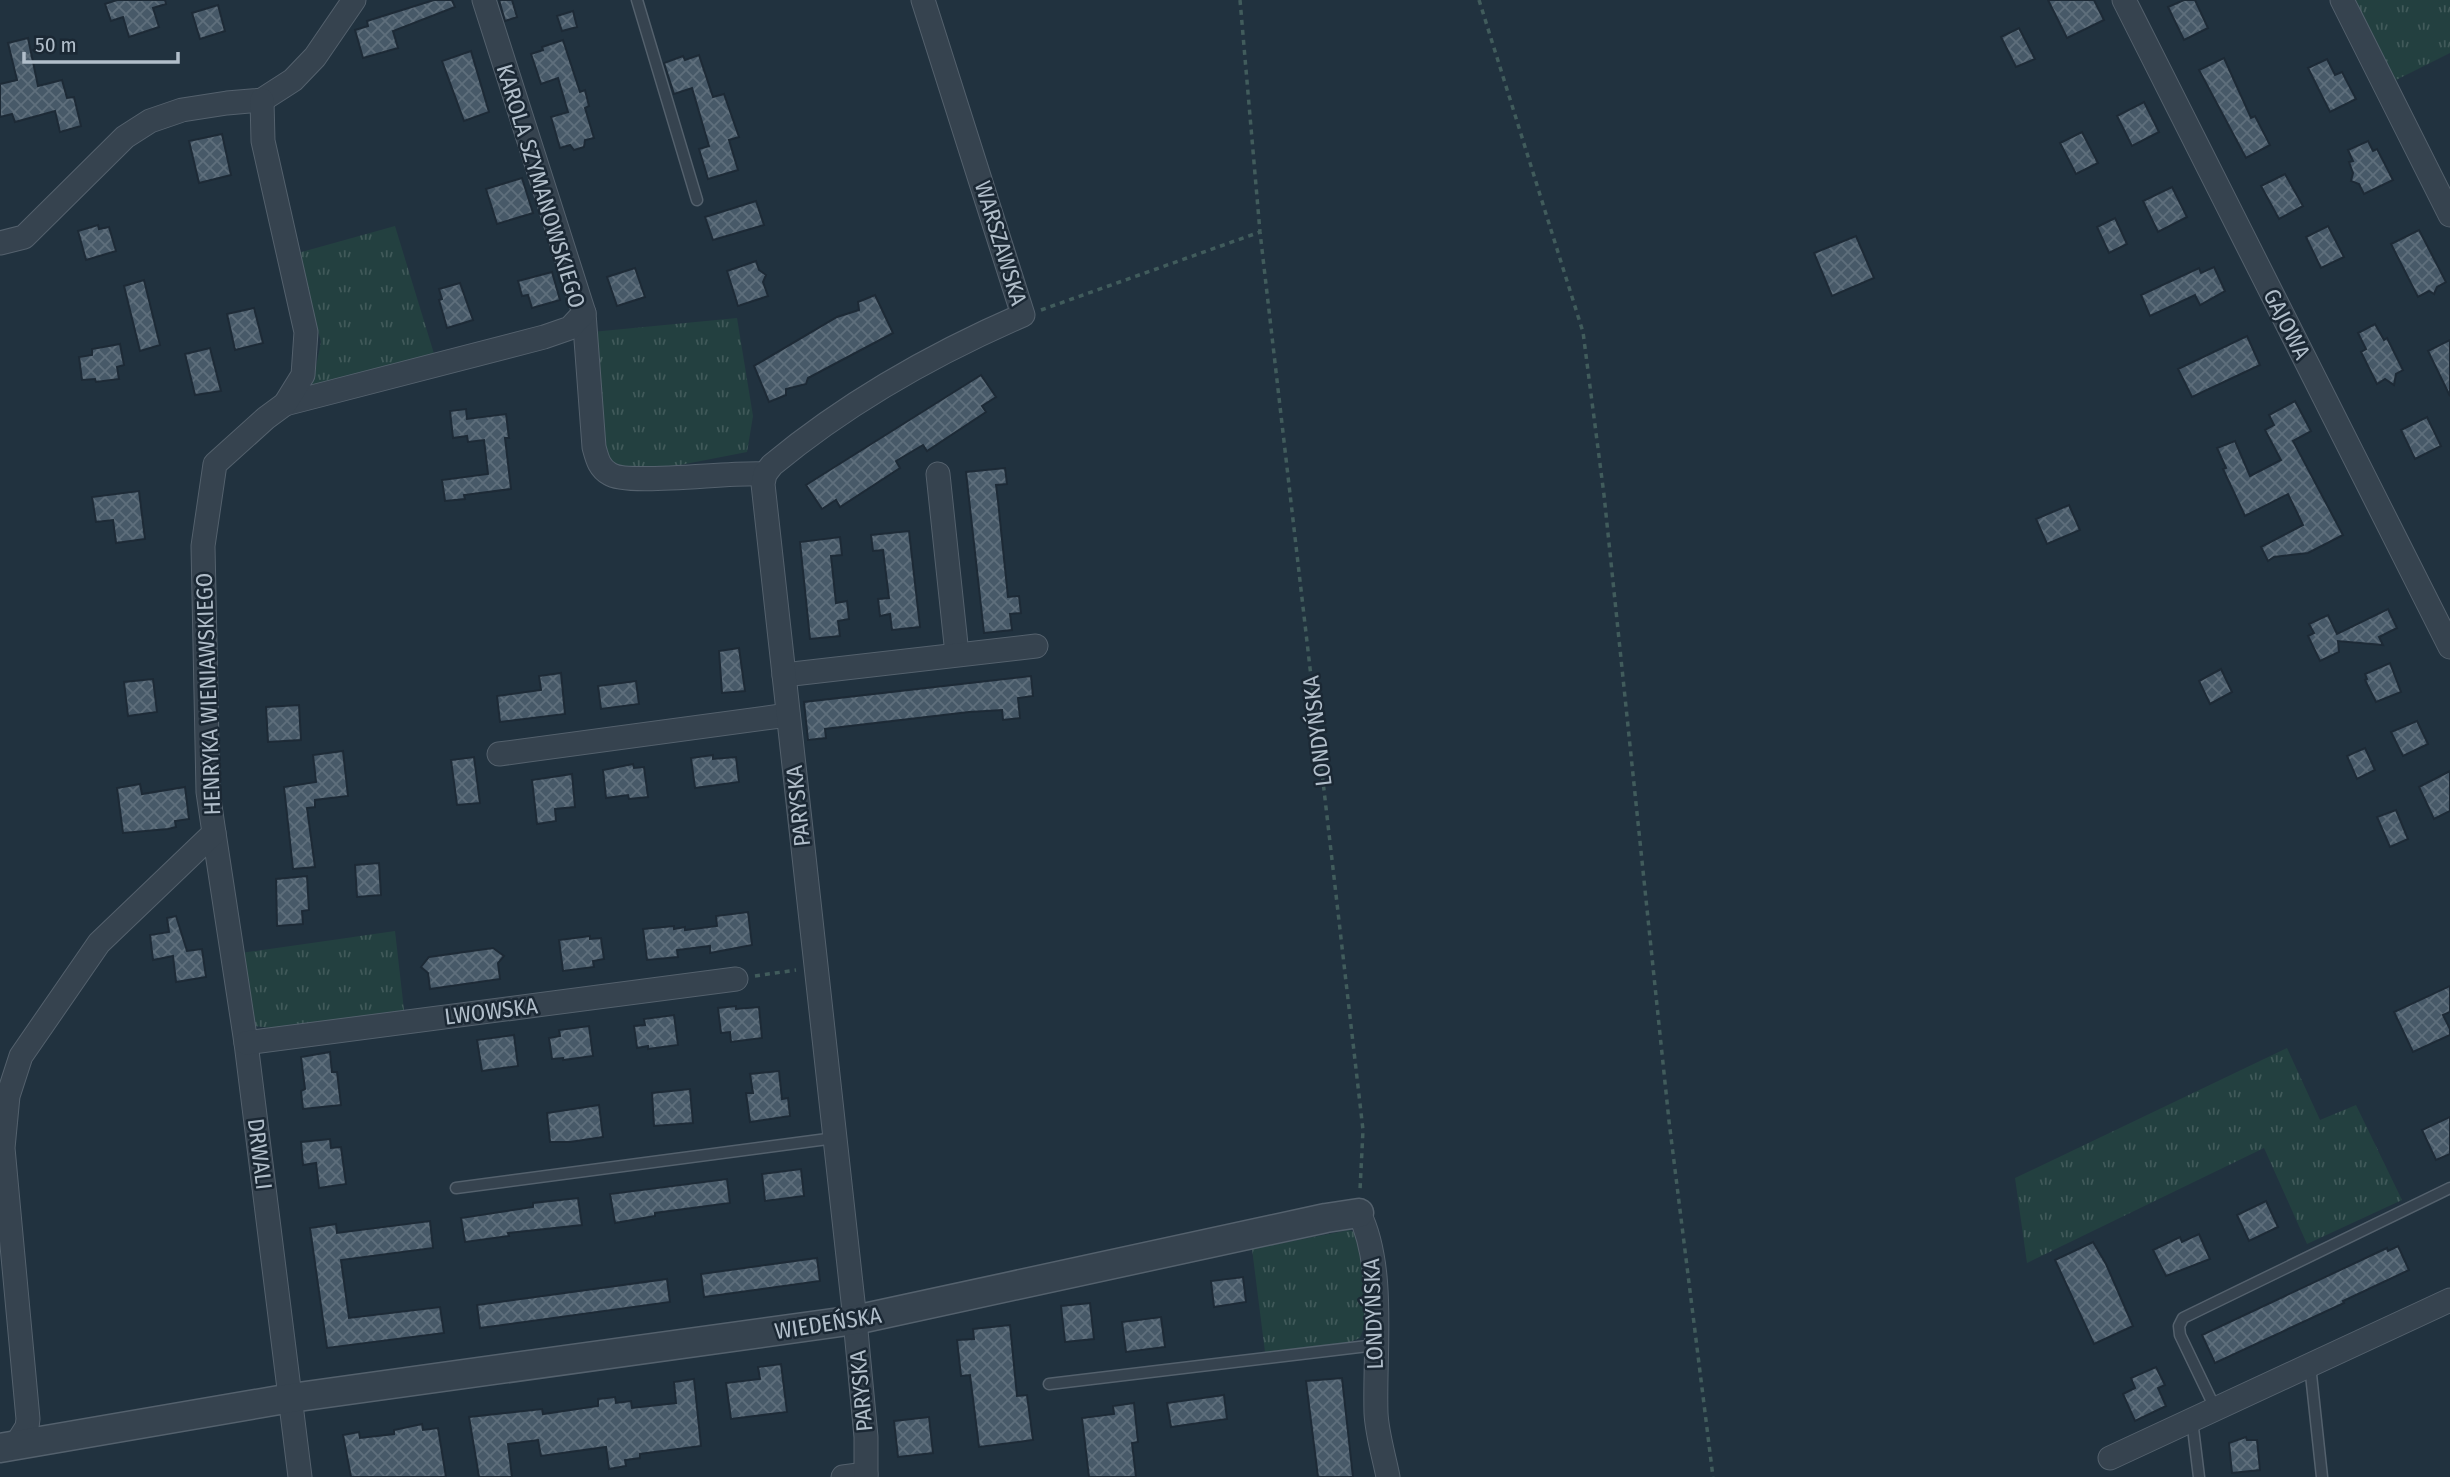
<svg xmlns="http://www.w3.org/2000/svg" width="2450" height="1477" font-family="'Fira Sans Condensed',sans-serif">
<defs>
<pattern id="grass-tufts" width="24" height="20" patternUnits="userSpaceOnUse" patternTransform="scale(1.75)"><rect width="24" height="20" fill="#234040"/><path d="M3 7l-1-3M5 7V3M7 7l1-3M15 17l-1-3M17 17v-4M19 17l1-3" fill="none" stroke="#415a5a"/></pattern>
<pattern id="building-cross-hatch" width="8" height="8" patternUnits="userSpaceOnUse" patternTransform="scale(1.75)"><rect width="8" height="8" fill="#475968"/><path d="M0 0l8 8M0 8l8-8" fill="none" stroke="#5f6f7c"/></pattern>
</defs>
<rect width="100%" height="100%" fill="#21323f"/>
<g fill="url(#grass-tufts)">
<polygon points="2351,0 2450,0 2450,53 2392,82"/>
<polygon points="395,226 435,357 312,386 321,342 298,253"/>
<polygon points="737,318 753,416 747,452 675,466 627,470 614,463 602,448 592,332"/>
<polygon points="395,931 404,1010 279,1029 253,1026 241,953"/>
<polygon points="2287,1048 2320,1120 2356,1105 2402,1200 2307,1244 2264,1148 2027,1263 2015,1178"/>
<path d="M1349,1230l7,3c7,33 18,72 4,105l-15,6 -80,8 -13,-103z"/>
</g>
<g fill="url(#building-cross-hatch)" stroke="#1d2a36" stroke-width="2">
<polygon points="117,0 165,0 166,4 153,8 159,27 129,37 123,17 111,21 105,4"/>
<polygon points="434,0 452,0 455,7 393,31 398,48 363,58 355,30 368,26 367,21"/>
<polygon points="499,0 512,0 517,17 505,21"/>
<polygon points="2048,0 2094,0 2104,20 2067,38"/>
<polygon points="2184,0 2195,0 2208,28 2184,40 2168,7"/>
<polygon points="218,5 225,31 200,39 192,13"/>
<polygon points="573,11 577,27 562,31 557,16"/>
<polygon points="2019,28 2035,59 2016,67 2001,37"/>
<polygon points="28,38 38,86 62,80 67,98 74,97 81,126 60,132 55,111 15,122 12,114 0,117 0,84 17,80 8,43"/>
<polygon points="563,40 580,92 585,90 589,106 585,108 594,138 585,140 584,147 574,150 570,145 560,148 551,117 568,112 558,78 541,84 531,54 543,50 542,47"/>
<polygon points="471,51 489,112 464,121 442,61"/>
<polygon points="699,55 713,97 724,94 739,137 729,140 738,170 708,179 699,149 709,146 692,88 674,94 664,63 683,56 685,60"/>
<polygon points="2224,58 2251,118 2255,116 2270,145 2246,158 2199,70"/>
<polygon points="2327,59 2335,75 2342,72 2356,99 2330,112 2308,68"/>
<polygon points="2144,102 2159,132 2132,146 2117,116"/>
<polygon points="2082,132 2098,163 2076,174 2060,143"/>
<polygon points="222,134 231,175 199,183 189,141"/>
<polygon points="2368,141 2373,151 2377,149 2393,180 2364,194 2359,184 2351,181 2353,173 2349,162 2353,161 2348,150"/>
<polygon points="2285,174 2303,206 2279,219 2261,186"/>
<polygon points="522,178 533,213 497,224 486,189"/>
<polygon points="2172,187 2187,217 2158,232 2143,201"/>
<polygon points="756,201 764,225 713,240 705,217"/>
<polygon points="2115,218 2127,244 2109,253 2097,227"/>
<polygon points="98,225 99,229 109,227 116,251 86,260 78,231"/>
<polygon points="2328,226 2344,257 2321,268 2306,237"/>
<polygon points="2419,230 2446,282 2437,287 2434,294 2429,291 2418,297 2391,244"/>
<polygon points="1856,236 1874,278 1832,296 1814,253"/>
<polygon points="756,261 759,270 766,275 763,282 768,296 738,306 727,271"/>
<polygon points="2214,267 2225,291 2200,305 2195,295 2150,316 2141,295 2199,268 2201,273"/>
<polygon points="635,268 645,297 617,306 607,277"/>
<polygon points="552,272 560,300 532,308 528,295 522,296 518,281"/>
<polygon points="144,280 160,345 140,351 124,286"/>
<polygon points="460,283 473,320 447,328 439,300 442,299 439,289"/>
<polygon points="875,295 893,333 808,378 806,384 786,389 786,395 769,402 754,366 837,317 859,310 858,302"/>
<polygon points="254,308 263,343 235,350 227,314"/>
<polygon points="2375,324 2384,340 2387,338 2403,370 2396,374 2394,385 2385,379 2377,384 2361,352 2366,349 2358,333"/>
<polygon points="2247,336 2260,365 2192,397 2178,369"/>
<polygon points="2450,340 2450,396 2428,351"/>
<polygon points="120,344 124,365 117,367 119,379 96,382 95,379 82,380 79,357 92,355 92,349"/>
<polygon points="210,348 221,391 195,395 185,354"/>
<polygon points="981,375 996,397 982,406 986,412 927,451 923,445 896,461 900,468 840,507 836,500 822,509 806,485"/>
<polygon points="2295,401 2311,431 2293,441 2343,535 2308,553 2274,557 2268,561 2261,547 2303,525 2288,494 2245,516 2223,469 2226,468 2217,448 2235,441 2250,476 2281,460 2265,430 2274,425 2269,415"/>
<polygon points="466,409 467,419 506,414 509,438 505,438 511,489 464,495 465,499 445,501 442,480 488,474 484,440 468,442 467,436 453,438 450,411"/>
<polygon points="2427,417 2441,446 2415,459 2401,430"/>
<polygon points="1005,468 1007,484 996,485 998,501 1008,597 1019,596 1021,613 1010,614 1012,630 984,633 966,472"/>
<polygon points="139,491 145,539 116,543 113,520 96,522 92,497"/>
<polygon points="2069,505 2080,530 2047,544 2036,519"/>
<polygon points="909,531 920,627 892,630 890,614 880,616 878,599 889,598 883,550 873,551 871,535"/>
<polygon points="840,537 842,555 831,556 836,603 847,601 849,619 838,621 840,636 810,639 800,542"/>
<polygon points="2388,609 2397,628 2379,637 2383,645 2338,641 2339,652 2320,661 2308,636 2314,633 2309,624 2328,615 2337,634"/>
<polygon points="739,648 745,691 722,693 719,651"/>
<polygon points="2390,663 2401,692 2376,702 2365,680 2367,679 2365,674"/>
<polygon points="2221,669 2232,692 2210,704 2199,681"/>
<polygon points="561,673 565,714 500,722 497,696 541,690 539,676"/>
<polygon points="1031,676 1033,696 1018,698 1020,718 1003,720 1002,710 969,712 825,729 826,738 808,740 804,702"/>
<polygon points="153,679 157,712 128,716 124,682"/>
<polygon points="636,681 639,704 601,709 598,686"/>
<polygon points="299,705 301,740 268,742 266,707"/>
<polygon points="2417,721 2428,744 2403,756 2391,732"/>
<polygon points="2365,748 2375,770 2357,779 2347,756"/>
<polygon points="343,751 348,796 315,800 315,807 307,808 315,867 293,869 284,787 316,782 313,755"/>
<polygon points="713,755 713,759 736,757 739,782 695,788 691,758"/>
<polygon points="474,757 480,803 457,805 451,760"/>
<polygon points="633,764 634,768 644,767 648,797 629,799 628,795 606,798 603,770"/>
<polygon points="2450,771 2450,811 2434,819 2419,787"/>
<polygon points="572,774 575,807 555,809 556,821 537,824 532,780"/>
<polygon points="140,784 142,794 185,787 189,819 175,821 176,827 168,829 123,833 117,788"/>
<polygon points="2396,810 2408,839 2390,847 2377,817"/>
<polygon points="379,863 381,895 357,897 355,865"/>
<polygon points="307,876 309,910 302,911 303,924 277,926 276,879"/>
<polygon points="748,912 752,945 710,953 710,946 677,950 678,957 647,960 643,929 674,926 674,929 685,927 685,930 717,926 716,916"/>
<polygon points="176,916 187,951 202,949 206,977 176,982 173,956 153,960 150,935 169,932 167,918"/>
<polygon points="590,936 590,939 601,938 604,959 593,961 594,967 563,971 559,940"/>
<polygon points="493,948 504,956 498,963 500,979 430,989 428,973 421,967 429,957"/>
<polygon points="2450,986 2450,1012 2443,1015 2450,1029 2450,1035 2413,1052 2394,1012"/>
<polygon points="736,1006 736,1009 759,1007 762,1038 731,1042 730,1032 721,1033 718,1008"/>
<polygon points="674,1015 678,1045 648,1049 648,1046 637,1048 634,1026 645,1025 644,1019"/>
<polygon points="589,1026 593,1056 563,1060 563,1058 552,1059 549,1038 560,1036 559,1030"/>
<polygon points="514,1035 518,1066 482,1071 477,1040"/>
<polygon points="330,1052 332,1072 337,1072 341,1105 303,1109 301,1091 305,1089 301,1057"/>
<polygon points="779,1071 782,1099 788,1098 790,1116 750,1122 746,1093 753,1093 750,1074"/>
<polygon points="690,1089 693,1123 654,1126 652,1093"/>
<polygon points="599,1105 603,1137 570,1142 550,1142 547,1113"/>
<polygon points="2450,1117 2450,1154 2436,1160 2422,1130"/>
<polygon points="330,1139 331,1148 341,1147 346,1184 319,1188 316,1163 303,1165 301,1142"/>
<polygon points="801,1169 804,1196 765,1201 762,1174"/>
<polygon points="727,1179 730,1203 655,1213 655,1216 615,1223 610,1194"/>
<polygon points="578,1198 582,1225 508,1233 509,1236 465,1242 461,1218 533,1207 533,1203"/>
<polygon points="2266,1201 2278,1227 2249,1241 2237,1215"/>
<polygon points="430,1221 433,1248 341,1260 349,1318 440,1307 444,1333 327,1348 310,1228 336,1224 337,1233"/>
<polygon points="2199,1234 2210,1259 2166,1276 2153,1250 2180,1237 2182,1242"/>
<polygon points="2093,1242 2106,1264 2133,1326 2094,1344 2055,1260"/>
<polygon points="2398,1246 2409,1270 2343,1301 2344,1303 2215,1363 2202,1335 2387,1248 2388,1251"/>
<polygon points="817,1258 820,1281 704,1297 701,1274"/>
<polygon points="1243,1277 1246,1302 1214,1307 1211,1281"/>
<polygon points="667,1279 670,1302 480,1328 477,1305"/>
<polygon points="1090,1303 1094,1339 1065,1342 1061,1306"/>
<polygon points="1161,1317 1165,1347 1126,1352 1122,1322"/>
<polygon points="1010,1325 1017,1396 1027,1395 1033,1440 979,1447 970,1375 961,1376 957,1340 974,1339 973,1329"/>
<polygon points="781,1364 787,1412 731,1419 726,1383 760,1379 758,1367"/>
<polygon points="2156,1367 2165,1385 2158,1388 2166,1406 2135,1421 2123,1394 2135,1388 2131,1378"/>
<polygon points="1342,1378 1353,1477 1318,1477 1306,1381"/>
<polygon points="694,1379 701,1446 640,1454 640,1458 625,1460 626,1466 609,1469 606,1447 541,1456 538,1440 508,1444 512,1477 479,1477 469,1417 542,1409 543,1414 598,1406 598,1399 615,1397 616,1403 631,1401 632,1408 676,1403 674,1382"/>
<polygon points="1224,1395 1227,1419 1171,1427 1167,1403"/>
<polygon points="1134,1403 1138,1442 1132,1443 1136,1477 1089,1477 1082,1418 1114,1414 1113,1406"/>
<polygon points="929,1417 933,1453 898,1457 894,1421"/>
<polygon points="422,1424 423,1430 438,1428 446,1477 351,1477 343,1435 359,1432 360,1438 394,1434 394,1430"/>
<polygon points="2246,1437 2247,1440 2257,1440 2260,1470 2232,1473 2229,1443"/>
</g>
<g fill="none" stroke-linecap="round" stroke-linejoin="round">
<defs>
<g id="service">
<polyline points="637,0 697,200"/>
<polyline points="456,1188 835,1138"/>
<polyline points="2310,1365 2322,1477"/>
<polyline points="1049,1384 1376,1345"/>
<polyline points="2216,1410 2180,1335 2179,1326 2183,1318 2450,1188"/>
<polyline points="2192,1420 2199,1477"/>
</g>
<g id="minor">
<polyline points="2124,0 2450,647"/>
<polyline points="2342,0 2450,215"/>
<polyline points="0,243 24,237 125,137 150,121 182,110 227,103 262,100 293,80 315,57 354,0"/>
<path d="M584,313l10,134c3,11 5,21 16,27 18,12 124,-3 155,0"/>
<polyline points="285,404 544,337 570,328 584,313 484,0"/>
<polyline points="938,474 957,654"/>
<polyline points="784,675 1036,646"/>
<polyline points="499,754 788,715"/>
<polyline points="214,833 246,1043 300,1477"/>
<polyline points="246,1043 736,979"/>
<path d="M1359,1213c27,55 15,139 17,200 1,21 8,43 12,64"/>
<polyline points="15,1446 27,1427 28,1419 3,1148 8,1096 21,1056 99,943 214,833 208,792 203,546 215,464 266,418 285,404 303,375 306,332 263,141 262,100"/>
<polyline points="2110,1458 2450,1300"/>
<polyline points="843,1477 866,1474"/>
<path d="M866,1477v-40l-11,-117 -92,-836 2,-10 7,-9c76,-63 161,-111 251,-150l-100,-315"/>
</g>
<polyline id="tertiary" points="0,1448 291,1398 855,1320 1326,1218 1359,1213"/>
</defs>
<use href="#service" stroke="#54616d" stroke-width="13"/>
<use href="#minor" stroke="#54616d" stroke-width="25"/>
<use href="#tertiary" stroke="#54616d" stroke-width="31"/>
<g stroke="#415c5c" stroke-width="3.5" stroke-dasharray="5 5" stroke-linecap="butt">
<polyline points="1240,0 1260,232 1363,1130 1360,1190"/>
<polyline points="1479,0 1583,332 1604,495 1669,1121 1713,1477"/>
<polyline points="1041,310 1260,232"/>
<polyline points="755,976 796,970"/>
</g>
<use href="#service" stroke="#36434f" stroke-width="10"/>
<use href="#minor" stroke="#36434f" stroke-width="23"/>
<use href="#tertiary" stroke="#36434f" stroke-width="28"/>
</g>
<g text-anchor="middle" stroke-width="5" stroke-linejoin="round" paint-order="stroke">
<g font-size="23" fill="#b1beca" stroke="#1b2834">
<text transform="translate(541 186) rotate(73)" y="8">KAROLA SZYMANOWSKIEGO</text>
<text transform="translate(1001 243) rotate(73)" y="8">WARSZAWSKA</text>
<text transform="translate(2287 324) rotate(63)" y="8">GAJOWA</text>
<text transform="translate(208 694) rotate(-92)" y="8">HENRYKA WIENIAWSKIEGO</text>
<text transform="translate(1317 731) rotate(-97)" y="8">LONDYŃSKA</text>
<text transform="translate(798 806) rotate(-96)" y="8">PARYSKA</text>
<text transform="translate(491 1011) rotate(-7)" y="8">LWOWSKA</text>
<text transform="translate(260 1154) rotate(83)" y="8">DRWALI</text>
<text transform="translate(1373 1314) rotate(-92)" y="8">LONDYŃSKA</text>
<text transform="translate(828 1323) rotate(-9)" y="8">WIEDEŃSKA</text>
<text transform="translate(861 1391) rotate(-95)" y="8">PARYSKA</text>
</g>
</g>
<path d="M24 52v10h154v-10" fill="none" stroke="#b1beca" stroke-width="3.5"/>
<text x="35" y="52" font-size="21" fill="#b1beca" stroke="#1b2834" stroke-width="5" paint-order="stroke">50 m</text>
</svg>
